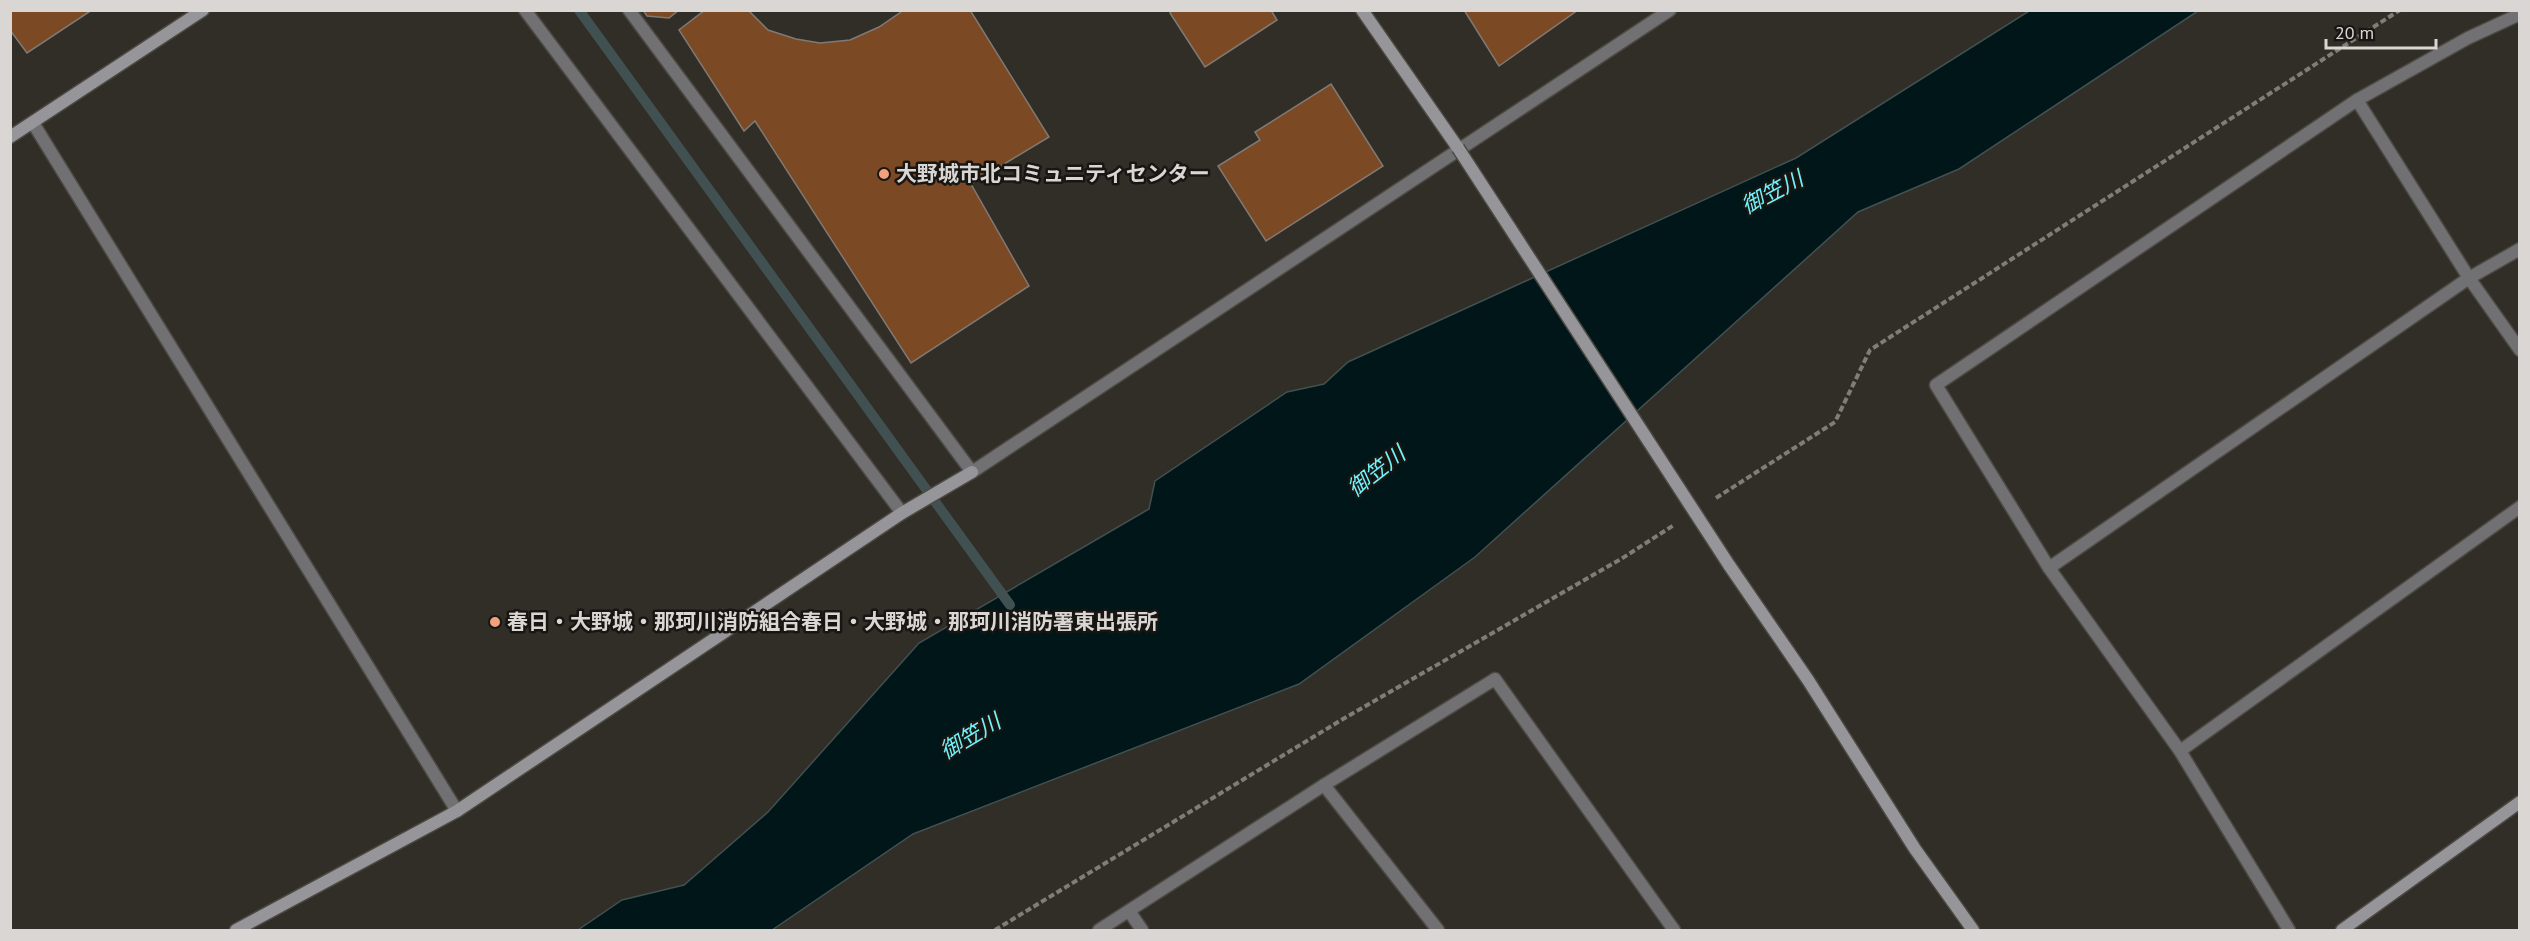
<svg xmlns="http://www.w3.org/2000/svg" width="2530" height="941" font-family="'PT Sans','Noto Sans JP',sans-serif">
<rect width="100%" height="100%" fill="#312e28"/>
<polygon fill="#001618" stroke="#415050" stroke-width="1.5" points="2029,11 2198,11 1959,169 1858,212 1475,557 1299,684 913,834 772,930 578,930 622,900 684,885 768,812 919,643 1149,509 1155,481 1287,392 1324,384 1348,362 1796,158"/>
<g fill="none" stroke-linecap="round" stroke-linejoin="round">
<polyline stroke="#415050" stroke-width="10" points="579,10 1010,605"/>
</g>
<g fill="#7b4924" stroke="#807974" stroke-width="1.5">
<polygon points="10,10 92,10 27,53 10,30"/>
<polygon points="643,10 679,10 669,18 647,16"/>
<polygon points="705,10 748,10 768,30 796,39 820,43 850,40 879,27 904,10 970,10 1049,137 971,184 1029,286 911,363 755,121 744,131 679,30"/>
<polygon points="1173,10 1271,10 1277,20 1205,67 1170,13"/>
<polygon points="1464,10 1578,10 1499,66"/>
<polygon points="1331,84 1383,166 1266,241 1218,166 1260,140 1255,132"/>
</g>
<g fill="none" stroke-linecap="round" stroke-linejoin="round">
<defs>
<g id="street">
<polyline points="525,10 902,513"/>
<polyline points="629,10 972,472 1670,10"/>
<polyline points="2357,100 2469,278 2520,350"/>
<polyline points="33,123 457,811"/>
<polyline points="2049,568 2469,278 2520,249"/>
<polyline points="2180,751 2520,507"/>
<polyline points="1324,785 1438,930"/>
<polyline points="1129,911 1142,930"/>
<polyline points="1099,930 1324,785 1495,679 1674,930"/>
<polyline points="2289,930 2180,751 2049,568 1936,385 2357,100 2468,38 2520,14"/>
</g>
<g id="secondary">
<polyline points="1362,10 1458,148"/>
<polyline points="10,137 203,10"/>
<polyline points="1729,565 1808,680 1915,849 1973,930"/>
<polyline points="236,930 457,811 902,513 972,472"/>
<polyline points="2342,930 2520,802"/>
</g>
</defs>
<use href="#street" stroke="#4c4943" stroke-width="15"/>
<use href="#secondary" stroke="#4c4943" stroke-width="15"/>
<g stroke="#807d78" stroke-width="4" stroke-dasharray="6 3" stroke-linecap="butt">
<polyline points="1716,498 1835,422 1870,350 2400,10"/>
<polyline points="995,930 1343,719 1621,559 1674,525"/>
</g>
<use href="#street" stroke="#717073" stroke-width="12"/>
<use href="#secondary" stroke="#96959a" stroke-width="12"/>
<defs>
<polyline id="secondary-bridge" points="1458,148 1729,565"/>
</defs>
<use href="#secondary-bridge" stroke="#4c4943" stroke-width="15" stroke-linecap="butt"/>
<use href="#secondary-bridge" stroke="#96959a" stroke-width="12"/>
</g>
<g fill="#f1a17c" stroke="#181613" stroke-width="2">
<circle cx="884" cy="174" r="6"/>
<circle cx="495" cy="622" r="6"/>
</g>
<g text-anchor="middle" stroke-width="5" stroke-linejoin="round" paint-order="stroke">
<g font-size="21" font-weight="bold" fill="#d9d6d3" stroke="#181613" text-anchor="start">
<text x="896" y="181">大野城市北コミュニティセンター</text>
<text x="507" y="629">春日・大野城・那珂川消防組合春日・大野城・那珂川消防署東出張所</text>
</g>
<g font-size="22" font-style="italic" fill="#71f3fc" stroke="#181613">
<text transform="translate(1772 192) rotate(-28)" y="8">御笠川</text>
<text transform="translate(1376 471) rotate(-38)" y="8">御笠川</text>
<text transform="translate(970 736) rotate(-31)" y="8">御笠川</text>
</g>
</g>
<rect width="2530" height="941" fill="none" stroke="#d9d6d3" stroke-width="24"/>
<path d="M2326 39v9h110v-9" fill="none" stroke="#d9d6d3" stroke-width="3"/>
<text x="2335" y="39" font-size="18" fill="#d9d6d3" stroke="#181613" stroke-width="4.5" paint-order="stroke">20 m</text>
</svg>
